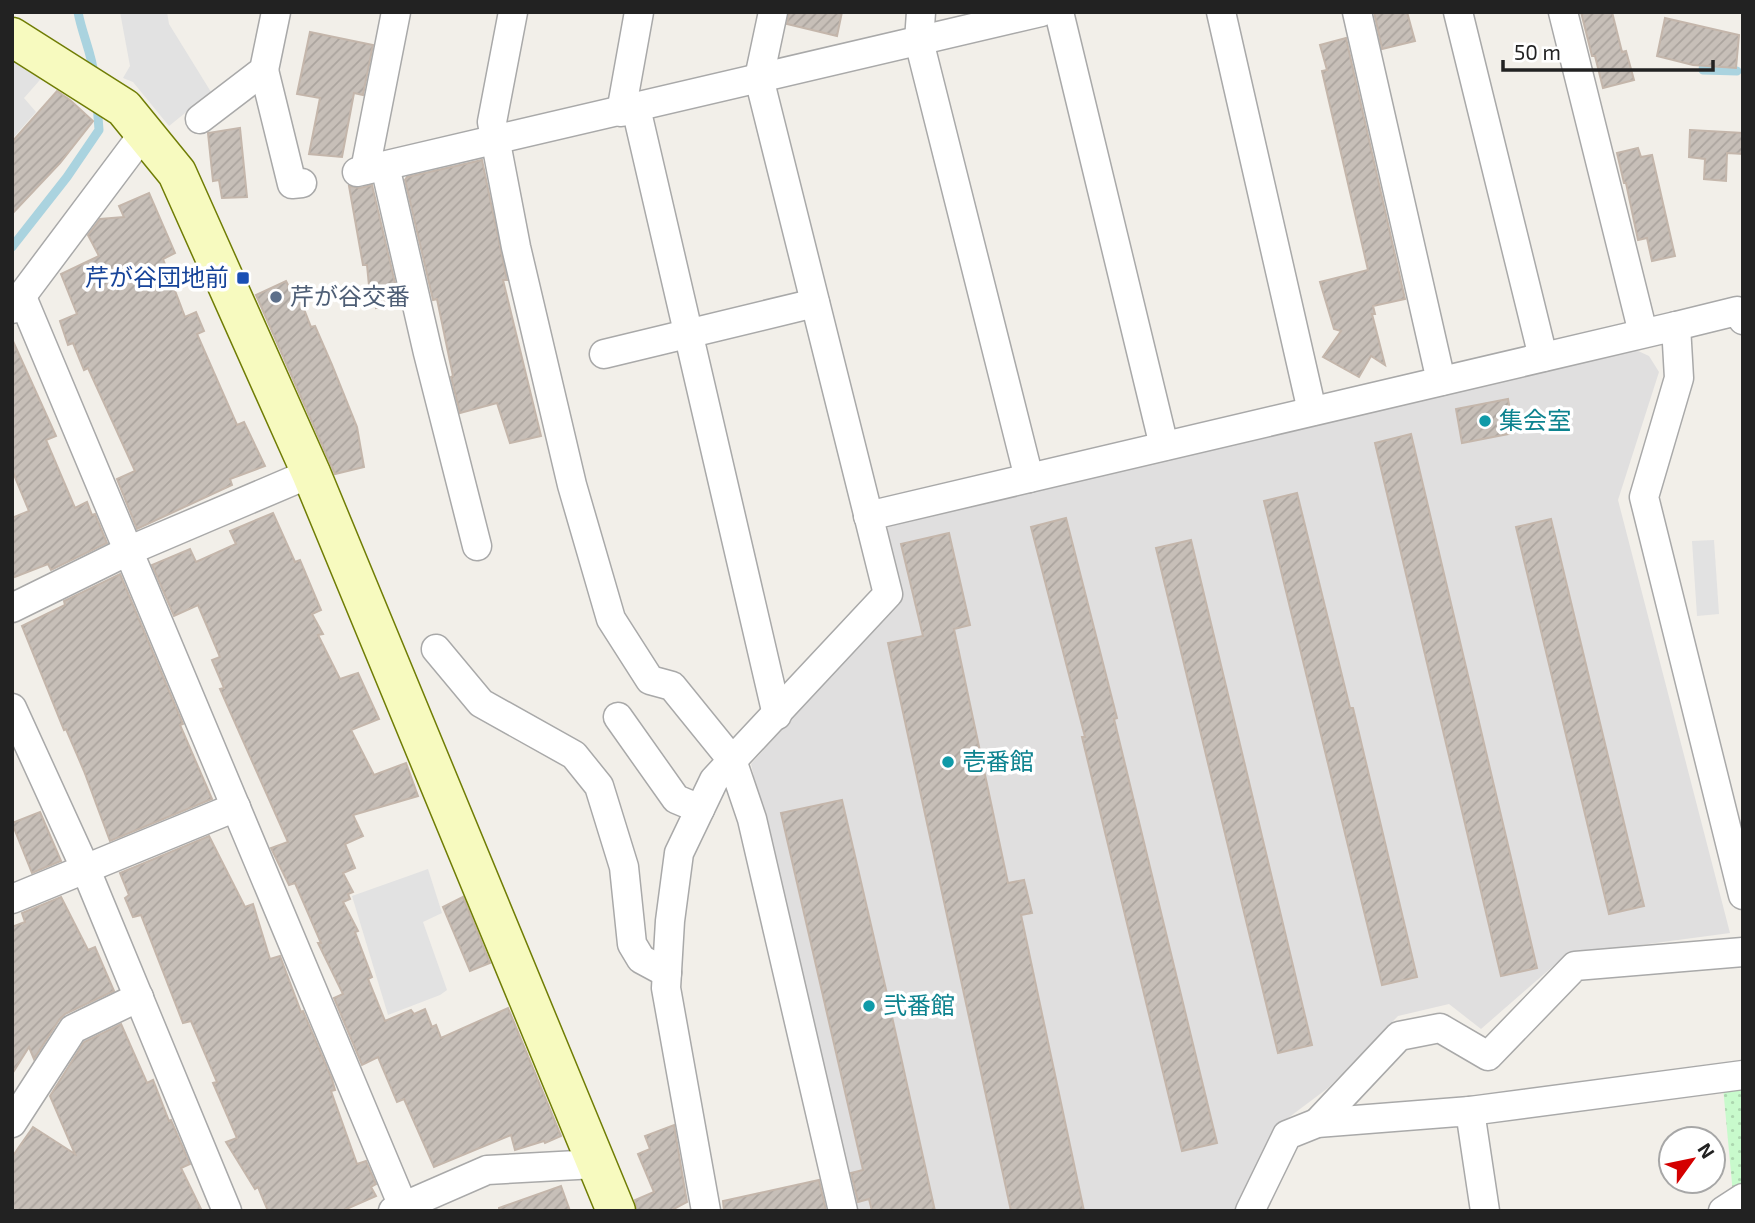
<svg xmlns="http://www.w3.org/2000/svg" width="1755" height="1223" font-family="'Exo 2','Noto Sans JP',sans-serif">
<defs>
<pattern id="park-dots" width="8" height="8" patternUnits="userSpaceOnUse" patternTransform="scale(1.75)"><rect width="8" height="8" fill="#c8facc"/><path d="M2 2h.1M6 6h.1" fill="none" stroke="#acd6af" stroke-width="1.8" stroke-linecap="round"/></pattern>
<pattern id="building-hatch" width="6" height="6" patternUnits="userSpaceOnUse" patternTransform="scale(1.75)"><rect width="6" height="6" fill="#c7bfb8"/><path d="M-1 1l2-2M0 6l6-6M5 7l2-2" fill="none" stroke="#aba49e"/></pattern>
</defs>
<rect width="100%" height="100%" fill="#f2efe9"/>
<polygon fill="#e0dfdf" points="1636,350 1649,356 1659,372 1618,500 1730,933 1566,955 1481,1029 1449,1004 1398,1016 1328,1088 1276,1127 1250,1182 1240,1211 853,1211 751,764 847,657 900,595 885,533 892,520"/>
<polygon fill="url(#park-dots)" points="1743,1084 1743,1188 1733,1194 1723,1087"/>
<g fill="#e2e2e2">
<polygon points="120,12 167,12 169,24 211,92 169,126 133,82 123,78 130,66"/>
<polygon points="12,53 46,73 24,98 36,112 12,139"/>
<polygon points="1714,540 1719,614 1697,616 1692,541"/>
<polygon points="428,869 442,913 423,922 447,990 440,995 388,1015 352,896"/>
</g>
<g fill="none" stroke-linecap="round" stroke-linejoin="round">
<g stroke="#aad3df" stroke-width="9">
<path d="M78,12c4,22 14,42 16,63"/>
<polyline points="1705,54 1703,70 1737,71"/>
<polyline points="12,247 67,177 99,130 97,103"/>
</g>
</g>
<g fill="url(#building-hatch)" stroke="#c4b6ab" stroke-width="2">
<polygon points="789,12 842,12 837,36 787,24"/>
<polygon points="1374,12 1407,12 1415,41 1382,49"/>
<polygon points="1581,12 1612,12 1622,52 1626,51 1634,80 1603,88 1595,56 1592,56"/>
<polygon points="1665,18 1739,35 1736,68 1693,65 1657,56"/>
<polygon points="310,32 373,45 363,95 354,93 342,157 309,154 320,98 297,94"/>
<polygon points="1346,38 1405,299 1373,306 1375,314 1372,314 1385,365 1371,356 1359,377 1323,357 1341,331 1334,329 1320,282 1368,270 1322,71 1327,70 1320,45"/>
<polygon points="57,91 70,100 93,121 60,163 12,214 12,142"/>
<polygon points="240,128 247,197 222,198 219,180 213,181 208,133"/>
<polygon points="1690,130 1743,133 1743,154 1727,153 1726,181 1704,179 1705,159 1689,157"/>
<polygon points="1638,148 1641,157 1652,155 1675,256 1652,261 1647,238 1638,240 1626,183 1624,183 1617,153"/>
<polygon points="482,160 507,280 503,280 541,436 510,443 497,403 460,413 451,377 453,376 437,299 433,300 405,180 407,177"/>
<polygon points="372,185 400,304 376,308 375,296 370,296 367,265 363,265 349,186 360,188"/>
<polygon points="149,193 175,253 163,259 185,317 196,312 204,331 197,334 237,425 244,422 265,466 230,479 232,485 137,529 117,479 135,471 88,368 84,370 73,343 68,345 60,321 77,314 61,274 99,256 88,235 100,219 124,217 119,206"/>
<polygon points="286,281 296,301 300,299 311,327 315,326 332,365 357,427 364,467 335,474 256,295"/>
<polygon points="12,339 56,436 46,440 75,508 87,502 92,515 95,514 107,543 51,570 48,564 12,578 12,518 29,511 12,470"/>
<polygon points="1508,399 1514,433 1462,443 1456,409"/>
<polygon points="1411,434 1537,968 1501,976 1375,443"/>
<polygon points="1297,493 1350,708 1353,708 1417,977 1382,985 1264,501"/>
<polygon points="273,513 295,562 300,560 321,610 312,614 323,634 318,635 340,679 358,673 379,719 351,730 374,775 406,763 418,796 353,815 363,836 345,844 355,868 343,873 353,892 348,894 350,899 343,902 358,931 355,932 372,977 368,979 385,1021 411,1010 414,1014 425,1009 432,1027 436,1025 441,1038 508,1008 561,1136 545,1143 544,1141 515,1150 511,1135 434,1167 404,1099 397,1102 378,1057 362,1065 334,998 343,994 318,943 321,943 295,883 289,885 271,848 288,842 220,689 224,688 212,660 220,657 198,605 174,616 152,565 190,549 196,562 236,544 230,531"/>
<polygon points="1066,518 1117,718 1114,719 1217,1143 1182,1151 1082,737 1085,737 1031,527"/>
<polygon points="1551,519 1644,906 1609,914 1516,527"/>
<polygon points="949,533 970,625 954,629 1008,883 1024,880 1032,913 1021,915 1084,1211 1011,1211 888,643 923,636 901,544"/>
<polygon points="1191,540 1312,1045 1278,1053 1156,548"/>
<polygon points="120,574 183,724 180,725 212,799 110,841 84,771 66,729 64,730 22,626 65,605 64,601"/>
<polygon points="842,800 887,994 935,1211 872,1211 869,1199 858,1202 851,1173 863,1170 781,813"/>
<polygon points="40,812 61,861 32,873 12,823"/>
<polygon points="209,836 245,907 253,904 270,959 280,956 301,1012 303,1011 332,1079 335,1090 331,1091 357,1164 366,1161 376,1184 371,1187 376,1196 342,1211 268,1211 258,1187 255,1189 226,1142 237,1138 213,1083 217,1082 191,1021 183,1023 141,915 133,917 125,898 129,895 120,873"/>
<polygon points="61,897 88,950 95,947 114,991 65,1014 59,1020 34,1059 29,1047 12,1074 12,927 25,922 22,913"/>
<polygon points="463,897 490,963 470,971 443,907"/>
<polygon points="121,1024 147,1083 153,1080 169,1121 171,1120 190,1164 181,1168 202,1211 12,1211 12,1157 33,1127 75,1154 50,1096 84,1042"/>
<polygon points="674,1125 687,1202 670,1211 637,1211 635,1200 654,1192 638,1154 650,1149 645,1136"/>
<polygon points="819,1180 826,1210 724,1211 723,1201"/>
<polygon points="561,1186 570,1211 499,1211 499,1208"/>
</g>
<g fill="none" stroke-linecap="round" stroke-linejoin="round">
<defs>
<g id="street">
<polyline points="513,12 492,122 516,247 572,485 611,619 650,680 672,686 732,760 752,819 843,1211"/>
<polyline points="921,12 919,41 1029,478"/>
<polyline points="1059,12 1164,446"/>
<polyline points="1221,12 1312,411"/>
<polyline points="1357,12 1441,381"/>
<polyline points="1458,12 1543,357"/>
<polyline points="1563,12 1643,333"/>
<polyline points="264,70 292,184 302,183"/>
<polyline points="636,108 777,715"/>
<polyline points="621,112 639,12"/>
<polyline points="200,119 264,70 276,12"/>
<polyline points="385,166 428,353 477,546"/>
<polyline points="365,170 396,12"/>
<polyline points="357,172 1041,12"/>
<polyline points="22,297 405,1211"/>
<polyline points="12,309 144,133"/>
<polyline points="1676,326 1737,311 1743,320"/>
<polyline points="604,354 815,303"/>
<polyline points="868,516 1676,326 1679,378 1644,497 1743,895"/>
<polyline points="12,608 128,551 311,473"/>
<polyline points="436,649 481,703 574,755 599,786 624,867 632,944 641,959 667,973"/>
<polyline points="12,708 86,870 227,1211"/>
<polyline points="618,717 676,799 700,809"/>
<polyline points="12,899 236,807"/>
<polyline points="1470,1111 1743,1075"/>
<polyline points="12,1123 73,1029 139,997"/>
<polyline points="1317,1123 1399,1036 1440,1028 1488,1056 1575,966 1743,952"/>
<polyline points="393,1211 487,1170 596,1164"/>
<polyline points="706,1211 666,988 670,921 679,853 714,780 888,594 759,78 773,12"/>
<polyline points="1250,1211 1287,1135 1317,1123 1470,1111 1485,1211"/>
<polyline points="1723,1211 1743,1198"/>
</g>
<polyline id="secondary" points="12,37 124,108 177,173 311,473 616,1211"/>
</defs>
<use href="#street" stroke="#a9a9a9" stroke-width="31"/>
<use href="#secondary" stroke="#707d05" stroke-width="41"/>
<use href="#street" stroke="#fff" stroke-width="28"/>
<use href="#secondary" stroke="#f7fabf" stroke-width="38"/>
</g>
<rect fill="#1a4fb4" stroke="#fff" stroke-width="2.5" x="236" y="271" width="14" height="14" rx="3.5"/>
<circle fill="#5c6f8a" stroke="#fff" stroke-width="2.5" cx="276" cy="297" r="7"/>
<g fill="#0f9aa8" stroke="#fff" stroke-width="2.5">
<circle cx="1485" cy="421" r="7"/>
<circle cx="948" cy="762" r="7"/>
<circle cx="869" cy="1006" r="7"/>
</g>
<g text-anchor="middle" stroke-width="7" stroke-linejoin="round" paint-order="stroke">
<g font-size="24" fill="#164399" stroke="#fff" text-anchor="end">
<text x="229" y="286">芹が谷団地前</text>
</g>
<g font-size="24" fill="#4e5e75" stroke="#fff" text-anchor="start">
<text x="290" y="305">芹が谷交番</text>
</g>
<g font-size="24" fill="#0d838f" stroke="#fff" text-anchor="start">
<text x="1499" y="429">集会室</text>
<text x="962" y="770">壱番館</text>
<text x="883" y="1014">弐番館</text>
</g>
</g>
<rect width="1755" height="1223" fill="none" stroke="#222222" stroke-width="28"/>
<g transform="translate(1692 1160) rotate(57)"><circle r="33" fill="#ffffff" stroke="#a7a7a7" stroke-width="2"/>
<path d="M0-5L12 26L0 18L-12 26Z" fill="#d40000"/>
<text y="-10" font-size="19" font-weight="bold" text-anchor="middle" fill="#222222">N</text>
</g>
<path d="M1503 60v10h210v-10" fill="none" stroke="#222222" stroke-width="3.5"/>
<text x="1514" y="60" font-size="21" fill="#222222" stroke="#ffffff" stroke-width="5" paint-order="stroke">50 m</text>
</svg>
